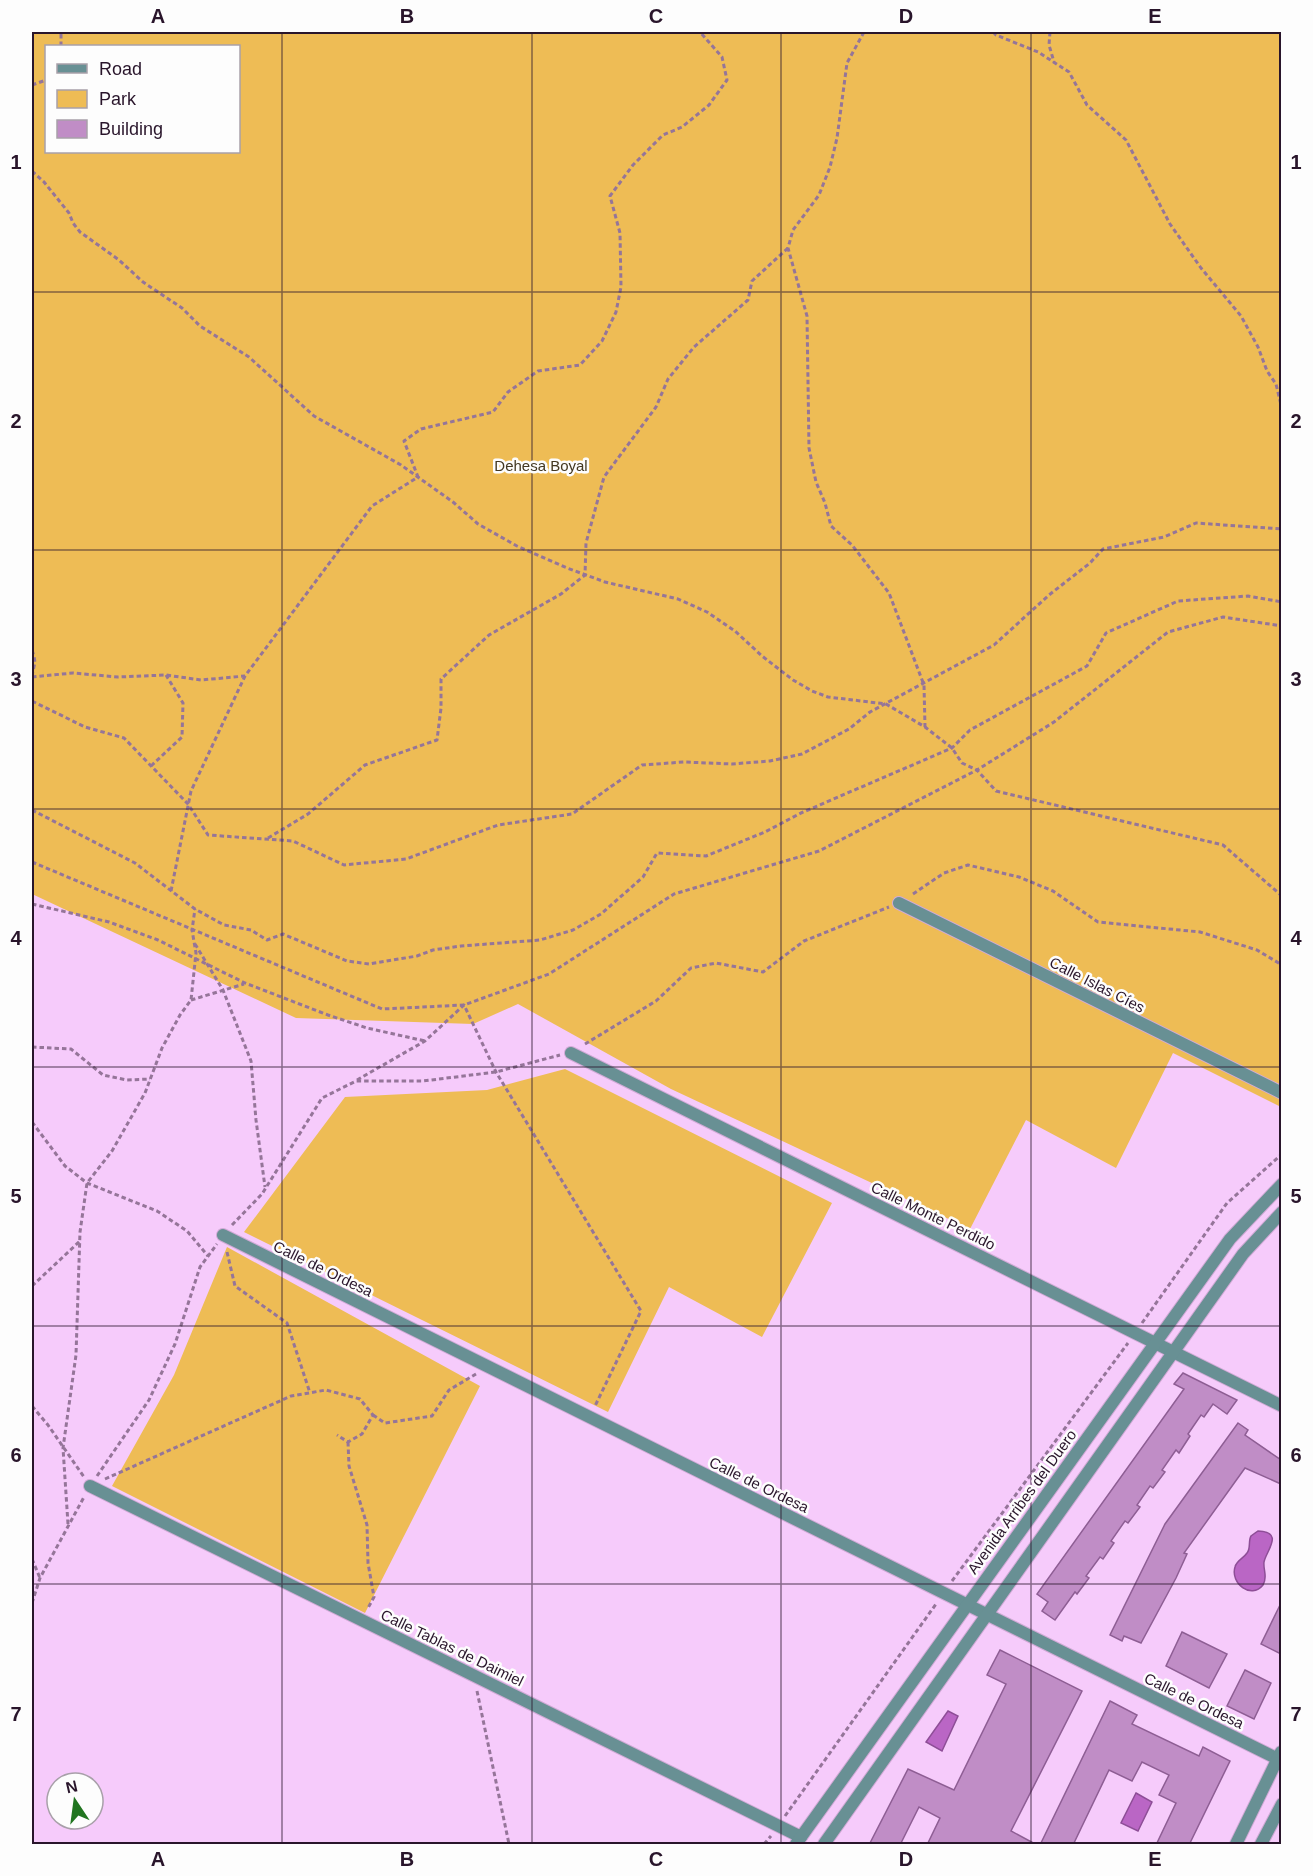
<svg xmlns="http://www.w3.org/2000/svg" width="1313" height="1876" font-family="Helvetica,sans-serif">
<rect width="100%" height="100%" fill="#f6cbfb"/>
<g fill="#eebc55" fill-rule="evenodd">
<path d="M32,32h1249v1075l-108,-54 -57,115 -90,-48 -56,109 -299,-140 -153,-85 -45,20 -177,-6 -264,-124zM46,46h192v106h-192z"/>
<polygon points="565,1069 832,1203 762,1337 669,1287 608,1412 244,1232 345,1097 487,1090"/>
<polygon points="227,1247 480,1386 365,1613 112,1486 174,1375"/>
</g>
<g fill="#ba66c5" stroke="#8e4e97" stroke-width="1.5">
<path d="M1258,1531c27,1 8,20 6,31 -1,8 4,15 -1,23 -12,15 -33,-2 -28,-18 2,-7 8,-8 12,-14 4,-4 1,-12 4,-17z"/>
<polygon points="948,1711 958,1716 942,1751 926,1742"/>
<polygon points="1136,1793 1152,1802 1138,1831 1121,1823"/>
</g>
<g fill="#c08dc6" stroke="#8e5e94" stroke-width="1.5">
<polygon points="1183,1373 1237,1400 1227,1414 1213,1404 1204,1417 1201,1415 1188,1434 1190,1436 1179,1453 1176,1450 1162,1470 1165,1472 1153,1488 1150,1486 1137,1505 1140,1507 1128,1523 1125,1521 1111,1541 1114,1543 1103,1559 1100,1557 1086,1576 1089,1578 1077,1594 1075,1592 1055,1620 1042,1611 1048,1602 1037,1594 1184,1389 1174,1384"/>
<polygon points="1238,1423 1248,1430 1245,1435 1281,1460 1281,1484 1245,1468 1184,1553 1187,1554 1176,1578 1141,1643 1124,1636 1122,1641 1110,1635 1165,1524"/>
<polygon points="1281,1603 1281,1654 1261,1644"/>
<polygon points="1182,1632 1227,1654 1209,1688 1166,1666"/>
<polygon points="1000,1650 1082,1691 1011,1831 1037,1845 927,1845 940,1818 919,1807 900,1845 869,1845 908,1769 954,1790 1006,1684 987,1675"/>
<polygon points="1245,1670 1271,1683 1254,1719 1227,1706"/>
<polygon points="1110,1701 1137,1715 1132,1724 1199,1756 1203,1747 1230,1761 1189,1845 1156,1845 1176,1803 1159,1795 1169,1775 1142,1762 1132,1781 1109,1770 1073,1845 1040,1845"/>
</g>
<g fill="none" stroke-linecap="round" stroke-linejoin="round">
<defs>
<g id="street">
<polyline points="899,903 1282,1093"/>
<polyline points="571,1053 1282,1406"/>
<polyline points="223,1235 1282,1761"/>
<polyline points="90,1486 801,1837"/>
<polyline points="796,1844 1230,1239 1282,1184"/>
<polyline points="824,1844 1243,1254 1282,1212"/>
<polyline points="1236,1844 1281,1752"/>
<polyline points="1261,1844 1282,1804"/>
</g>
</defs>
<use href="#street" stroke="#d1aad6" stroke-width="14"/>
<g stroke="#957599" stroke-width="3" stroke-dasharray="4.5 3" stroke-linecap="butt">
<polyline points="864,32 847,63 837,138 830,167 819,195 793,230 788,248 807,316 809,448 816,482 825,503 831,526 852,545 889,593 924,685 925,727"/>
<polyline points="993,32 996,35 1038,52 1069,72 1087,105 1126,140 1170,224 1201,268 1241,316 1258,347 1267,371 1276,384 1282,409"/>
<polyline points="1050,32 1049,45 1054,62"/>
<polyline points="61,46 61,32"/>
<polyline points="32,85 46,80"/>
<polyline points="32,171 44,182 69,213 73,223 80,232 119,260 143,282 182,308 200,326 249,357 314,416 401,465 453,502 478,524 517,546 567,568 605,582 678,599 707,612 735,631 762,656 793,680 812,691 828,697 886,704 925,727 952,748 962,763 977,770 996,791 1223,845 1282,896"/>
<path d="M32,650c5,15 2,12 0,27 0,6 1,10 0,16"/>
<polyline points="32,677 73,673 118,677 166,675 201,680 245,676"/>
<polyline points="32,701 85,727 124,738 188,804 208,835 293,841 344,865 406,859 498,825 572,814 642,765 684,762 732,764 770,761 802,754 849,729 870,712 994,645 1049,595 1090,563 1103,549 1164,537 1196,523 1282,529"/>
<polyline points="151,766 182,737 183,703 166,675"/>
<polyline points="32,810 135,863 195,909 224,925 251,930 267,940 283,934 347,961 369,964 417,956 433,950 461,946 540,940 573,930 601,914 643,877 657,853 706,856 765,832 801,813 952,748 970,730 1087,666 1106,633 1178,601 1248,596 1282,602"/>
<polyline points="268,838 308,814 365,765 437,740 441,708 441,679 489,635 561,594 585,575 586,543 604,477 656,407 668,379 694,347 748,300 752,281 788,248"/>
<polyline points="32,862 382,1009 464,1005 549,974 674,894 819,851 977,770 1054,722 1168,632 1223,617 1282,626"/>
<polyline points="171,891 191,791 245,676 372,506 418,477 404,441 421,429 493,412 508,392 538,371 580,365 602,341 616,312 621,287 620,233 610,196 633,165 663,135 682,127 709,105 727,80 722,57 700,32"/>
<polyline points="913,894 944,873 968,865 1019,877 1053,891 1098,922 1200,932 1257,950 1282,965"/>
<polyline points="32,904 109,922 158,940 245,983 328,1015 367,1028 425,1041"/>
<polyline points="195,944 223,990 251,1061 256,1120 265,1187"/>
<polyline points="191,1000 244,984"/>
<polyline points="585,1044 656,1001 691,968 716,963 763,972 804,941 889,907"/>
<polyline points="32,1047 71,1049 103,1075 127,1080 150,1079"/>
<polyline points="357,1080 425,1041 464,1005 496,1072 641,1311 595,1406"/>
<polyline points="32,1122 65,1166 87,1183 157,1211 187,1231 208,1256"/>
<polyline points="232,1225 262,1194 322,1098 356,1081 423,1081 496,1072 560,1055"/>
<polyline points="227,1252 235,1286 287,1323 310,1393"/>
<polyline points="32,1286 80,1241"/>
<polyline points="1142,1323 1227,1203 1282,1154"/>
<polyline points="32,1406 48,1425 84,1477"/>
<polyline points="373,1415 385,1423 432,1416 449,1390 476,1374"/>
<polyline points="348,1442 349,1466 367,1525 368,1563 374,1597 368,1608"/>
<polyline points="97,1476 149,1400 175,1344 200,1267 217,1244"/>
<polyline points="105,1479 291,1396 326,1390 360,1399 373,1415 362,1434 348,1442 337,1435"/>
<polyline points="68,1524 63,1448 76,1355 80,1232 87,1183 112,1151 145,1093 162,1048 180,1015 191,1000 196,953 192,930 195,909"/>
<polyline points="32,1559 40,1578"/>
<polyline points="952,1581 1128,1343"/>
<polyline points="32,1603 40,1578 84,1497"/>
<polyline points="477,1691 509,1844"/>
<polyline points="785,1816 936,1604"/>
<polyline points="764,1844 771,1836"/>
</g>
<use href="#street" stroke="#689094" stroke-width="12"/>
</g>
<path fill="none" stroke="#29152b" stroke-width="1.5" stroke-opacity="0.55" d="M282,32v1812M532,32v1812M781,32v1812M1031,32v1812M32,292h1250M32,550h1250M32,809h1250M32,1067h1250M32,1326h1250M32,1584h1250"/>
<g text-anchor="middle" stroke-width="5" stroke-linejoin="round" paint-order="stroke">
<g font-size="15" fill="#433822" stroke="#fdfdfd">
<text x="541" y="471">Dehesa Boyal</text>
</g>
<g font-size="15" fill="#29152b" stroke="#fdfdfd">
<text transform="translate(1097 985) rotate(27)" y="5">Calle Islas Cíes</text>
<text transform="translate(933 1216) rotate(26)" y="5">Calle Monte Perdido</text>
<text transform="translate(323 1269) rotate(26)" y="5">Calle de Ordesa</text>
<text transform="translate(759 1485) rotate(26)" y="5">Calle de Ordesa</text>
<text transform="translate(1022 1502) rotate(-54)" y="5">Avenida Arribes del Duero</text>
<text transform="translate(452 1648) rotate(26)" y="5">Calle Tablas de Daimiel</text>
<text transform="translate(1194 1701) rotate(26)" y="5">Calle de Ordesa</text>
</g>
</g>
<rect width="1313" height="1876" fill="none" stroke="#fdfdfd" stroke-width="66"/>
<rect x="45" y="45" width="195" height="108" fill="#fdfdfd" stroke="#a8a0a9" stroke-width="1.5"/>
<rect x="57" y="64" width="30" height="9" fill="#689094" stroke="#a8a0a9" stroke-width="1.5"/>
<text x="99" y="75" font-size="18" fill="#29152b">Road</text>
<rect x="57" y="90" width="30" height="18" fill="#eebc55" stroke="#a8a0a9" stroke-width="1.5"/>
<text x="99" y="105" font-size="18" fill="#29152b">Park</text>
<rect x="57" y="120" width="30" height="18" fill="#c08dc6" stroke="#a8a0a9" stroke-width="1.5"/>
<text x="99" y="135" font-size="18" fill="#29152b">Building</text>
<g transform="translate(75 1801) rotate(347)"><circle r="28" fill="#fdfdfd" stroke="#a8a0a9" stroke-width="1.5"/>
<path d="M0-4.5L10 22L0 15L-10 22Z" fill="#217520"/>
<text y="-9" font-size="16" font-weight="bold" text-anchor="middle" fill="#29152b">N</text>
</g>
<rect x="33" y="33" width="1247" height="1810" fill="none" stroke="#29152b" stroke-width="2"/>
<g font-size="20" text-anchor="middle" font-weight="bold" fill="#29152b">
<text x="158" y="23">A</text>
<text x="407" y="23">B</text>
<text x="656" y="23">C</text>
<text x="906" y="23">D</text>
<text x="1155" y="23">E</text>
<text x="16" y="169">1</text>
<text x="1296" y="169">1</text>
<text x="16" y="428">2</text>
<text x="1296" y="428">2</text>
<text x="16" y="686">3</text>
<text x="1296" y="686">3</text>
<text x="16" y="945">4</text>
<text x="1296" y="945">4</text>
<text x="16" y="1203">5</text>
<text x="1296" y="1203">5</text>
<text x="16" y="1462">6</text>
<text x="1296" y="1462">6</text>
<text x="16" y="1721">7</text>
<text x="1296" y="1721">7</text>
<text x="158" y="1866">A</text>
<text x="407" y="1866">B</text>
<text x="656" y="1866">C</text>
<text x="906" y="1866">D</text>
<text x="1155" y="1866">E</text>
</g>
</svg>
